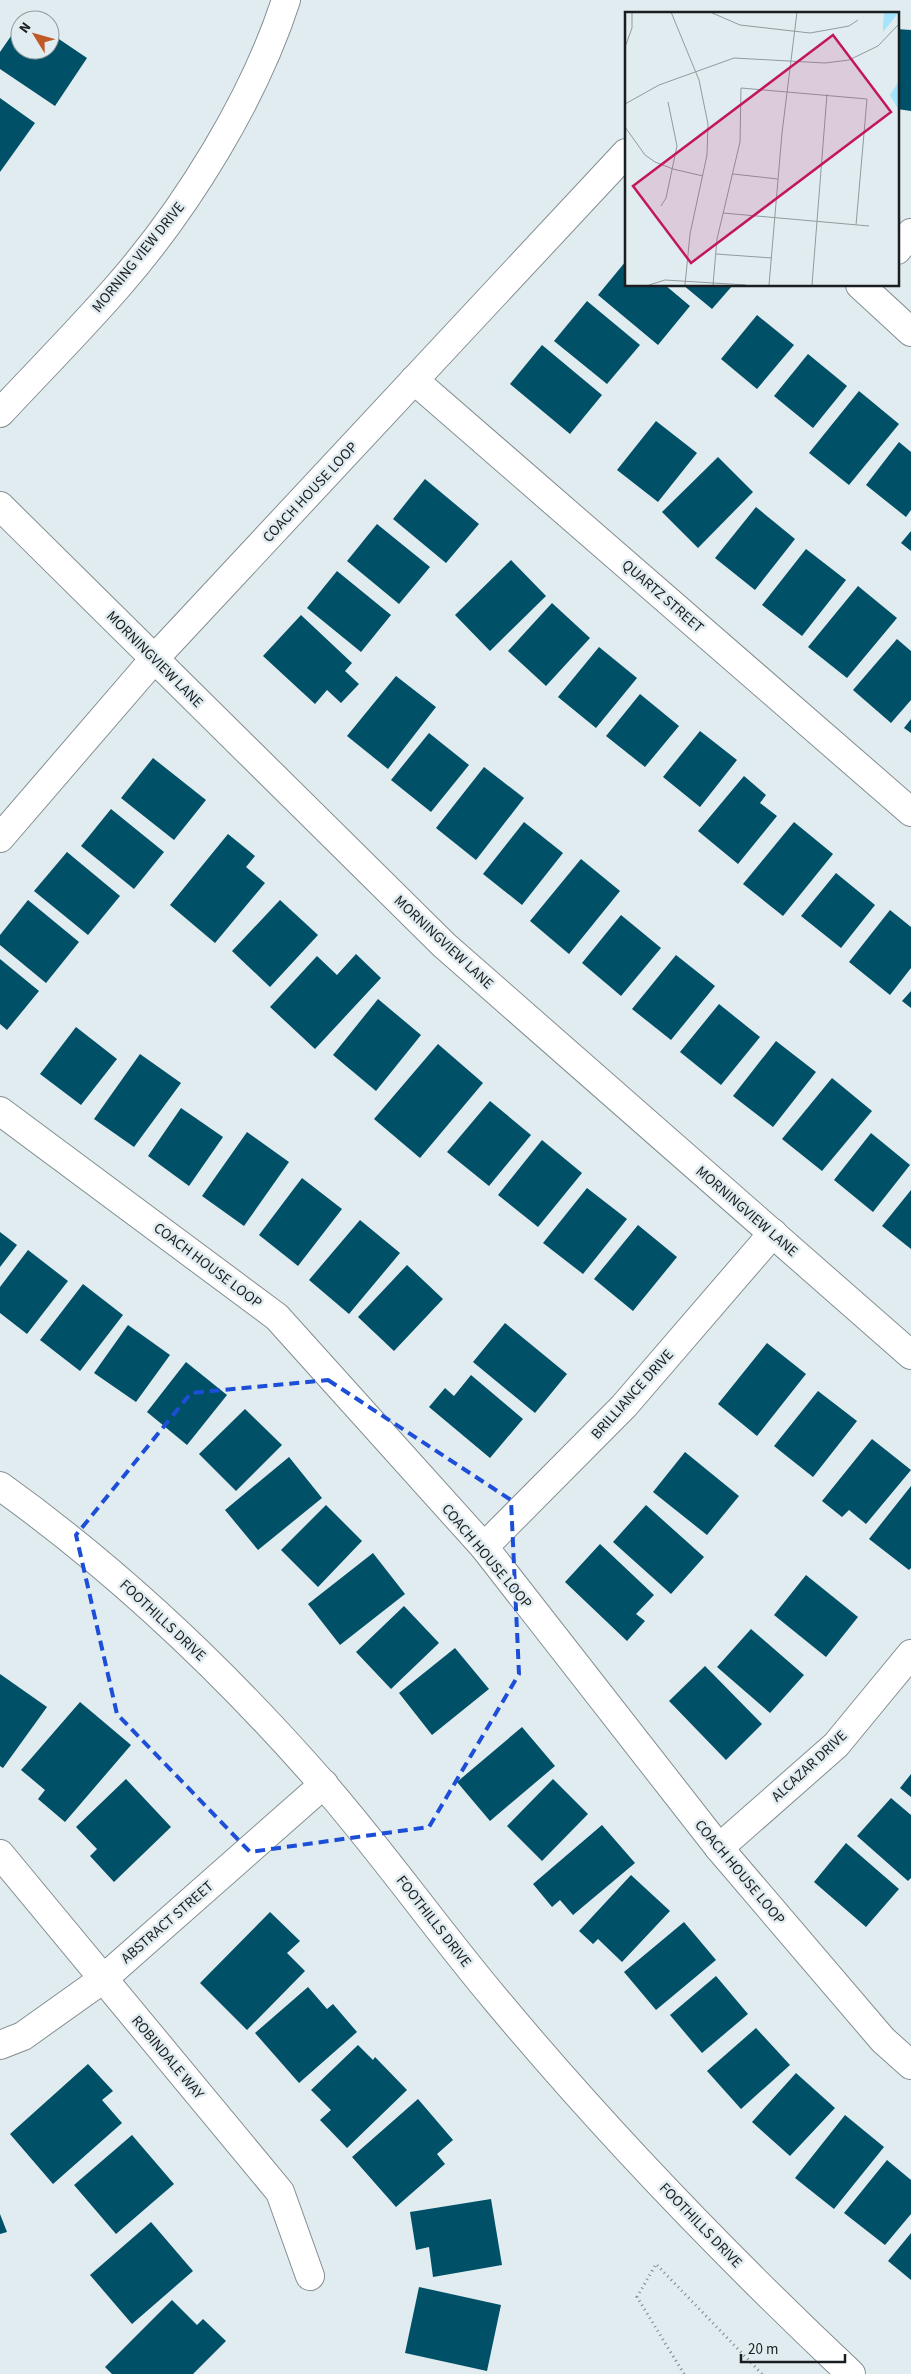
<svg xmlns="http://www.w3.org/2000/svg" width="911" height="2374" font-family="'Source Sans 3',sans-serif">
<rect width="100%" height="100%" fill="#e1ecf1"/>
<g fill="#005168">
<polygon points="20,23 20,50 50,50 50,33 87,58 55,106 0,69 0,52"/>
<polygon points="897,29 911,30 911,111 897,109"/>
<polygon points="0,98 35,123 0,172"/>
<polygon points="626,261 626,285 665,285 690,306 658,345 598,295"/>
<polygon points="683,285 733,285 712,309"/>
<polygon points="587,301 640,345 607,384 554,341"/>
<polygon points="757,315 794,345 757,389 721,359"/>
<polygon points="542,345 602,395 570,434 510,384"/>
<polygon points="808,354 847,386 813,428 774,396"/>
<polygon points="859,391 899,424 849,485 809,453"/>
<polygon points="656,421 697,453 658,502 617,470"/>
<polygon points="899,442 911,452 911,510 906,517 866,485"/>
<polygon points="718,457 753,492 698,548 662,512"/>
<polygon points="425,479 479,524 446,563 393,519"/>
<polygon points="756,507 795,539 755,590 715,558"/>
<polygon points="377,524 430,567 399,604 347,561"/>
<polygon points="911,531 911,551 901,543"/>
<polygon points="806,549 846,580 802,636 762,605"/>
<polygon points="511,560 546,596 490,651 455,615"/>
<polygon points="337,571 391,615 361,652 307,608"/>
<polygon points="858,586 897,618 847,678 808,647"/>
<polygon points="552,603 590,638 546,686 508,651"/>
<polygon points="301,615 352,663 345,671 359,684 341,703 327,690 315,704 263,656"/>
<polygon points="897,639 911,651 911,700 891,723 853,690"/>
<polygon points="599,647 637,678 596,728 558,697"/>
<polygon points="396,676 436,707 388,769 347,736"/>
<polygon points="640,694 679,726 645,767 606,736"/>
<polygon points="911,719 911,733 904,728"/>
<polygon points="700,731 737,760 700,807 663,777"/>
<polygon points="429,733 469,765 431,812 391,780"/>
<polygon points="153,758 206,800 174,840 121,798"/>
<polygon points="484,767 524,798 476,860 436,828"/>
<polygon points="744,776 766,795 760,803 777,816 738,864 698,831"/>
<polygon points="111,809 164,852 134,889 81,846"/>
<polygon points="524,822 563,853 522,905 483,874"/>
<polygon points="794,822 833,854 783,916 743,884"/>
<polygon points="228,834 255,856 246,867 265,883 215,943 170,905"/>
<polygon points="67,852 120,896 88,935 34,891"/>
<polygon points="581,859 620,891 569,954 530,921"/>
<polygon points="836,873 875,905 841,948 801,916"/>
<polygon points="28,900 79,942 46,983 0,945 0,935"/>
<polygon points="280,900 318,935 270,987 232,951"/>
<polygon points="890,910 911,927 911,968 890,995 849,962"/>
<polygon points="621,915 661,948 621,996 582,963"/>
<polygon points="356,954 381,978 315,1049 270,1007 317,956 337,975"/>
<polygon points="676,955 715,986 671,1040 632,1009"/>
<polygon points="0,959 39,991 7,1030 0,1024"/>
<polygon points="911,991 911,1008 902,1001"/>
<polygon points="378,999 421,1035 376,1091 333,1055"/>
<polygon points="719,1004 760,1037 721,1085 680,1052"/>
<polygon points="76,1027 117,1059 81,1105 40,1074"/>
<polygon points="776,1041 816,1072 773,1127 733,1096"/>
<polygon points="438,1044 483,1083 420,1158 374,1119"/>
<polygon points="140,1054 181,1083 134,1147 94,1119"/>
<polygon points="832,1078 872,1111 822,1171 782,1139"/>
<polygon points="490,1101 531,1135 489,1186 447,1152"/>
<polygon points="181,1108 223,1137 189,1186 148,1156"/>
<polygon points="247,1132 289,1162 244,1226 202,1196"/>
<polygon points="871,1133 910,1165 873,1212 834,1180"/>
<polygon points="542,1140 582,1173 538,1227 498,1195"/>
<polygon points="302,1178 342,1209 298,1266 259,1235"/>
<polygon points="587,1188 627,1219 583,1274 543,1243"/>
<polygon points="911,1190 911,1249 882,1226"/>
<polygon points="360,1220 400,1253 349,1314 309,1280"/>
<polygon points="638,1225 677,1257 633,1311 594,1279"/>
<polygon points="0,1232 17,1245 0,1267"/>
<polygon points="28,1250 68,1281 27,1334 0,1313 0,1287"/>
<polygon points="407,1265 443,1299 394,1351 358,1317"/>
<polygon points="83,1284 123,1315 80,1371 40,1340"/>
<polygon points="505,1323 567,1374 535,1413 473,1362"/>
<polygon points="128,1325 170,1355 136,1402 94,1373"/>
<polygon points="767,1343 806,1374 757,1436 718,1404"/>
<polygon points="186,1362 227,1395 187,1445 147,1412"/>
<polygon points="471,1375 523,1419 490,1458 429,1407 445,1388 454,1396"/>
<polygon points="818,1391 857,1421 813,1477 774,1446"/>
<polygon points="245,1409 282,1445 236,1491 199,1454"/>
<polygon points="872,1439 911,1470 866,1524 849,1510 842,1517 822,1501"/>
<polygon points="685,1452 739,1496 707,1535 653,1492"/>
<polygon points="289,1457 322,1498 258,1550 225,1510"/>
<polygon points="911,1486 911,1568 909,1570 869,1539"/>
<polygon points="326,1505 362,1541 318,1587 281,1550"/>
<polygon points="646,1505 704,1557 671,1594 613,1542"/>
<polygon points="600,1544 654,1595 636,1614 645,1621 627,1641 565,1582"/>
<polygon points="373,1553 405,1594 340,1645 308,1604"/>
<polygon points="806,1575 858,1617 826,1657 774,1615"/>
<polygon points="404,1606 439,1643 391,1689 356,1652"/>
<polygon points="751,1629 804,1675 770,1713 717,1667"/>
<polygon points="455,1648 489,1689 432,1735 399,1693"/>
<polygon points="705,1666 762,1724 726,1760 669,1701"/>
<polygon points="0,1674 47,1707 3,1768 0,1766"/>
<polygon points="80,1702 131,1745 65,1822 38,1799 45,1790 21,1770"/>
<polygon points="522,1727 555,1766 490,1821 457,1782"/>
<polygon points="911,1774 911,1797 900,1788"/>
<polygon points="126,1779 171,1827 114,1882 90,1856 97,1849 76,1827"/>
<polygon points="553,1779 588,1814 542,1861 507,1826"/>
<polygon points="891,1798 911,1815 911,1878 908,1881 857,1836"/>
<polygon points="602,1825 635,1863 573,1915 560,1900 552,1907 533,1884"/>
<polygon points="846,1843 899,1889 866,1927 814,1882"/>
<polygon points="631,1875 670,1911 622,1962 598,1939 593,1944 579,1931"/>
<polygon points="270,1912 300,1941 287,1953 305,1971 247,2030 200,1983"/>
<polygon points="684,1922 716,1960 656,2010 624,1972"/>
<polygon points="716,1976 748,2014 702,2053 670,2015"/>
<polygon points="308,1987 327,2009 333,2004 357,2032 299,2083 255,2033"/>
<polygon points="756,2028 790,2065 741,2109 707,2071"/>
<polygon points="358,2045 373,2060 375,2057 407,2090 347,2148 320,2120 331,2110 311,2090"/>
<polygon points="88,2064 113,2091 102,2100 122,2123 53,2184 10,2134"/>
<polygon points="796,2073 835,2108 790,2156 752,2122"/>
<polygon points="418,2099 453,2140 437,2154 445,2164 396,2207 352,2157"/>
<polygon points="845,2115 884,2147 834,2209 795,2178"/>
<polygon points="132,2135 174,2184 116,2234 74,2185"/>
<polygon points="887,2160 911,2180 911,2214 885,2245 844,2213"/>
<polygon points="491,2199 502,2265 433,2277 429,2247 416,2250 410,2212"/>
<polygon points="0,2214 7,2232 0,2234"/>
<polygon points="151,2222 193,2271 132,2324 90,2275"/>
<polygon points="911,2233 911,2280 888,2261"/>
<polygon points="419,2287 501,2305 487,2371 405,2353"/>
<polygon points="172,2300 197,2325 203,2319 226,2341 193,2374 112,2374 105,2367"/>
</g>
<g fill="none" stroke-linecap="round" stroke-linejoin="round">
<defs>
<g id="minor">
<polyline points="897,250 911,233"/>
<polyline points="860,285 911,332"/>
<polyline points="414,380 911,812"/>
<polyline points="0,506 444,945 911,1355"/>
<polyline points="0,838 155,658 626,153"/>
<polyline points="0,1111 277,1317 484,1547 719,1848 883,2040 911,2065"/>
<polyline points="484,1547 624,1406 773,1233"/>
<polyline points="719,1848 836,1745 911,1654"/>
<polyline points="0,1854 280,2192 310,2276"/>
<polyline points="0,2045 23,2036 103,1979 324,1784"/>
</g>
<g id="tertiary">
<path d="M0,413c39,-42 81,-84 119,-128 68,-78 135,-186 167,-285"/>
<path d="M0,1486c120,86 226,187 323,298 61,70 114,146 174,217 110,132 230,256 354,373"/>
</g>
</defs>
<use href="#minor" stroke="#848e92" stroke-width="30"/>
<use href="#tertiary" stroke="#848e92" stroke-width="30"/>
<polyline stroke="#7c8386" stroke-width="3" stroke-dasharray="1 4" stroke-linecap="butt" points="684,2374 637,2297 656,2264 762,2374"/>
<use href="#minor" stroke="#fff" stroke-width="28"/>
<use href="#tertiary" stroke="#fff" stroke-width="28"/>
</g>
<path fill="none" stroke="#1d4ed8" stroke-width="4" stroke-dasharray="10 6" stroke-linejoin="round" d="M328,1380l183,120 8,174 -90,153 -179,25 -133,-138 -41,-179 115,-142z"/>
<g text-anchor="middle" stroke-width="5" stroke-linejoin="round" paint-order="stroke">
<g font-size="15" fill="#1a1e20" stroke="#e1ecf1">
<text transform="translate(138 257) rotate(-51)" y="5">MORNING VIEW DRIVE</text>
<text transform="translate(310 492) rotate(-47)" y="5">COACH HOUSE LOOP</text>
<text transform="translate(663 596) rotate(41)" y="5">QUARTZ STREET</text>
<text transform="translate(155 659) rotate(45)" y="5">MORNINGVIEW LANE</text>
<text transform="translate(444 942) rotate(43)" y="5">MORNINGVIEW LANE</text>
<text transform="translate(747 1211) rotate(41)" y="5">MORNINGVIEW LANE</text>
<text transform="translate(208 1265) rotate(37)" y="5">COACH HOUSE LOOP</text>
<text transform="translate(632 1394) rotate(-48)" y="5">BRILLIANCE DRIVE</text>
<text transform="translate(487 1556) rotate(50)" y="5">COACH HOUSE LOOP</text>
<text transform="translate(163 1620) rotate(43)" y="5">FOOTHILLS DRIVE</text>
<text transform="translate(809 1766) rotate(-43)" y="5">ALCAZAR DRIVE</text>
<text transform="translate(740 1872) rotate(50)" y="5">COACH HOUSE LOOP</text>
<text transform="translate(434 1921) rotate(52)" y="5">FOOTHILLS DRIVE</text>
<text transform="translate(167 1922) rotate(-41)" y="5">ABSTRACT STREET</text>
<text transform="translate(168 2057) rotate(50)" y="5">ROBINDALE WAY</text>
<text transform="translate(701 2225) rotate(46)" y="5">FOOTHILLS DRIVE</text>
</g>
</g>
<g transform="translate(625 12)">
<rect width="274" height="274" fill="#e1ecf1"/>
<path d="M259,0h15l-16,20v-5zM274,69v30l-9,-16z" fill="#a5e4fd"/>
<path fill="none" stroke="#919a9d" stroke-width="1" d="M46,0l28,68 9,44 -1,31 -17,79 -5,51M85,0l30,13 70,8 39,-7 9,-6M0,35l7,-19v-16M0,92l34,-19 75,-27 91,5 24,-3 29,-14 21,-22M0,115l20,28 10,7 18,7 30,7M108,162l45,5M36,194l5,-8 11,-52 -9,-44M98,201l146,13M91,242l56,4M24,273l16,-5 81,5M88,273l4,-46 23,-97 1,-54 126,11 -11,126M144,273l13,-152 15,-121M187,273l15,-191"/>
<path fill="#c2185b" fill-opacity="0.15" stroke="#c2185b" stroke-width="2.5" d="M208,23l58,77 -200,151 -58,-77z"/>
<rect width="274" height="274" fill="none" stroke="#1a1e20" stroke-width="2.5"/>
</g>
<g transform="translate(35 35) rotate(307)"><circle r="24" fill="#e1ecf1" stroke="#919a9d"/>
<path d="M0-4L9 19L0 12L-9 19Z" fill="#c05b27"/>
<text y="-8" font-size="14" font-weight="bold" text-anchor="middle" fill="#1a1e20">N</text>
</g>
<path d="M741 2354v8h104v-8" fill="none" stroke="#1a1e20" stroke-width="2.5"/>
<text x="748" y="2354" font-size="15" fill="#1a1e20" stroke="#e1ecf1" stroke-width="4" paint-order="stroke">20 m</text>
</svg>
